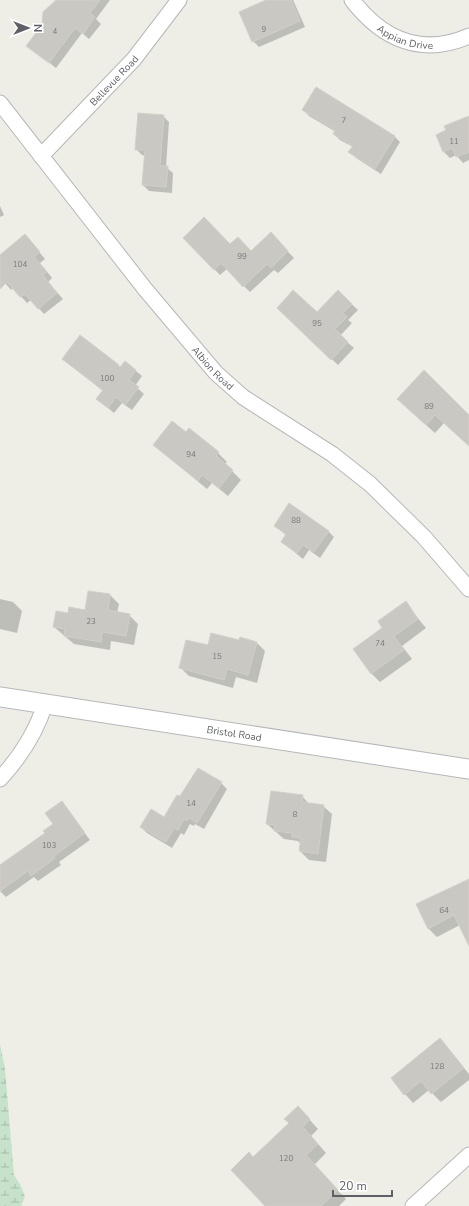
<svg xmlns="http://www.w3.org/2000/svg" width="469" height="1206" font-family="'Nunito Sans',sans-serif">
<defs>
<pattern id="wetland-marsh" width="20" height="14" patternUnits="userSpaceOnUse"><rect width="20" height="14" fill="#c7e2ca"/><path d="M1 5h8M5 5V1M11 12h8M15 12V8" fill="none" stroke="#a5bba8"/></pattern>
</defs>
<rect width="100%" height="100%" fill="#eeeee7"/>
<polygon fill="url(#wetland-marsh)" points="0,1044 5,1069 14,1175 21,1186 25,1197 21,1206 0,1206"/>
<g fill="#0003">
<polygon points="58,0 110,0 96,19 101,24 89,39 82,33 56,68 28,46"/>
<polygon points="269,0 293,0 305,27 259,47 253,41"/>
<polygon points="303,109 394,136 400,142 381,174 356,158 350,152 353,147 340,140 334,134 336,132 309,116"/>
<polygon points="163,116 169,122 166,167 173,173 172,193 149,191 143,185 146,156 142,155 136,149"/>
<polygon points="469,118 469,160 463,163 456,155 450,158 444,152 437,135"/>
<polygon points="0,206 4,215 0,217"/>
<polygon points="271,234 294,258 278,273 274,270 250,292 227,269 220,275 184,238 230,246 251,252"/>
<polygon points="31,242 45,259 40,263 52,278 48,282 63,299 44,314 31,300 27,303 13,288 11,290 0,277 0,256"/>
<polygon points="338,291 358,310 348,320 352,323 340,336 354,348 338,365 278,308 317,314"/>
<polygon points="63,359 118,365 121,368 125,362 142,376 135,386 144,394 132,410 122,403 114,413 97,399 103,391"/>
<polygon points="407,408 469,417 469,446 444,423 435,433"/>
<polygon points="186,433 218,453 227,462 225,464 241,480 228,496 212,483 207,489 154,445"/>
<polygon points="275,526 328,531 334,537 320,558 309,550 303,559 282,542 287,536"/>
<polygon points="110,595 119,604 117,613 129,615 138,624 134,645 111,641 110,650 74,644 54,627 69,614 86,611"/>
<polygon points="0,599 13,602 22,611 17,633 0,629"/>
<polygon points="405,603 426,628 402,646 412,659 380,682 371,673 384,628"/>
<polygon points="239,641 257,643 265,651 257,683 236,677 233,688 189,676 180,667 209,647"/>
<polygon points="221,783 227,789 204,829 195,824 194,826 190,824 184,835 181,833 172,848 147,833 141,827 164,818 181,798"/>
<polygon points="302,796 309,804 323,806 332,814 326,862 309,860 300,851 301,844 298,841 284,839 267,824"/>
<polygon points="61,802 90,840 59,862 61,865 38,881 34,877 6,897 0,891 0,867 46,834 54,824"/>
<polygon points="469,884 469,937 460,925 437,937 428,928"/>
<polygon points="440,1039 469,1074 469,1080 441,1102 429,1090 413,1103 405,1094"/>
<polygon points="298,1107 318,1129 311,1136 326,1153 314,1165 346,1199 339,1206 266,1206 253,1158 290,1123"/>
</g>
<g fill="#cac8c3" stroke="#d2d0c6">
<polygon points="56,0 100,0 90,13 95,17 83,34 75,28 49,63 26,46 42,25 43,12"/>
<polygon points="266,0 291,0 300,21 252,42 239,12"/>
<polygon points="316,87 395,136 375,169 348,152 353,146 333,134 335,130 302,110"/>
<polygon points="138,113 164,115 160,166 168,166 166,187 142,185 145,150 135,150"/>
<polygon points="469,116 469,152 456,157 452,148 443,152 436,135 446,130 444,126"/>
<polygon points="204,217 230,244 238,237 251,251 271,232 288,251 271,268 267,264 243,287 221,263 214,270 183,238"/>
<polygon points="25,234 40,252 34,257 47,272 43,275 57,293 38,309 25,294 20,297 7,282 0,289 0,255"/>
<polygon points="293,290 317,312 338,290 352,304 343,313 347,317 335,329 348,342 331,360 277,308"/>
<polygon points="80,335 119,365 116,370 117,371 125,361 136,370 129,380 139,387 125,405 116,397 108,408 96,399 103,390 62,359"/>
<polygon points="424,370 469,415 469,446 435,415 426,425 397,399"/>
<polygon points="172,421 186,432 189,428 219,452 216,456 233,470 219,488 202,475 198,481 153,445"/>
<polygon points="289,503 329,531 314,552 303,545 297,553 281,542 286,534 274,526"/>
<polygon points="88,591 110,594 108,610 130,614 126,636 102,632 101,642 64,636 65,629 53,627 56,611 68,613 69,607 85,610"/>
<polygon points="406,601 418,619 394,636 404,650 371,674 353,649 382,628 378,621"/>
<polygon points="211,633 239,640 240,637 257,642 248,675 227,669 224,680 179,668 186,640 208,645"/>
<polygon points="198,768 222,782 197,823 189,818 187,821 184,819 178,830 174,828 166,842 140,827 151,809 164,817 177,795 180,796"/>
<polygon points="271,791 303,795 302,802 324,805 318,854 299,851 301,838 292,837 292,833 274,831 275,825 266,824"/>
<polygon points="62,801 85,833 54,856 55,858 31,876 28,871 0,891 0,865 45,833 43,831 53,824 45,813"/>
<polygon points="469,879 469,946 454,915 428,929 416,904"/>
<polygon points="440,1038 464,1068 431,1094 421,1081 404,1095 391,1078"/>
<polygon points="298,1106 310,1119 303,1127 318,1144 306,1155 338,1190 321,1206 265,1206 231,1170 249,1152 253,1157 289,1123 284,1119"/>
</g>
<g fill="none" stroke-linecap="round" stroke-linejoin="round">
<defs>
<g id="minor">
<path id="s1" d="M352,0c30,39 69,57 117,36"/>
<path id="s2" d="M0,103l145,186 71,84 27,24 89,57 38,30 54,53 45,52"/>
<path id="s3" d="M41,156l93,-97 45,-59"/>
<path d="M0,779c21,-23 36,-46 45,-75"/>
<polyline points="413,1206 469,1155"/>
</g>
<g id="tertiary">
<path id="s4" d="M0,697l469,72"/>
</g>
</defs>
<use href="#minor" stroke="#b7b7bb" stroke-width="17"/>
<use href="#tertiary" stroke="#b7b7bb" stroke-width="21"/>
<use href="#minor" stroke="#fff" stroke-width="15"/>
<use href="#tertiary" stroke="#fff" stroke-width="19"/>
</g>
<g text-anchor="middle" stroke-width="3.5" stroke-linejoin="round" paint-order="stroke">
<g font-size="8" fill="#797a7c">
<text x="264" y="32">9</text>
<text x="55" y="34">4</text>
<text x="344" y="123">7</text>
<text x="454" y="144">11</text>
<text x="242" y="259">99</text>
<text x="20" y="267">104</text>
<text x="317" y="326">95</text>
<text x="107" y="381">100</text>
<text x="429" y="409">89</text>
<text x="191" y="457">94</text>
<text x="296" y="523">88</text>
<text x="91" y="624">23</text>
<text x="380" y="646">74</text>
<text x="217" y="659">15</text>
<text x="191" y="806">14</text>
<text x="295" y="817">8</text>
<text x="49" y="848">103</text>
<text x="444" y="913">64</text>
<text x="437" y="1069">128</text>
<text x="286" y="1161">120</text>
</g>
<g font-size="10" fill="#5e6065" stroke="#fff">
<text dy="4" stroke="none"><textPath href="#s1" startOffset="67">Appian Drive</textPath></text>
<text dy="4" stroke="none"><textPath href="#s3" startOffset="105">Bellevue Road</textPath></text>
<text dy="4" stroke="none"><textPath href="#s2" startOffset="340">Albion Road</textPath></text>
<text dy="4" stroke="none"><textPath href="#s4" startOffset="237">Bristol Road</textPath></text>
</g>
</g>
<g transform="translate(28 28) rotate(90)" stroke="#ffffff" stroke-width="3" paint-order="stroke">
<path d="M0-3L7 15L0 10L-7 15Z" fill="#5e6065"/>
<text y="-6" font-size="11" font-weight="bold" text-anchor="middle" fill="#5e6065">N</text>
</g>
<path d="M333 1190v6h59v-6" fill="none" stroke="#5e6065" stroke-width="2"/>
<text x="339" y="1190" font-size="12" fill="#5e6065" stroke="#ffffff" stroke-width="3" paint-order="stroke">20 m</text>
</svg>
